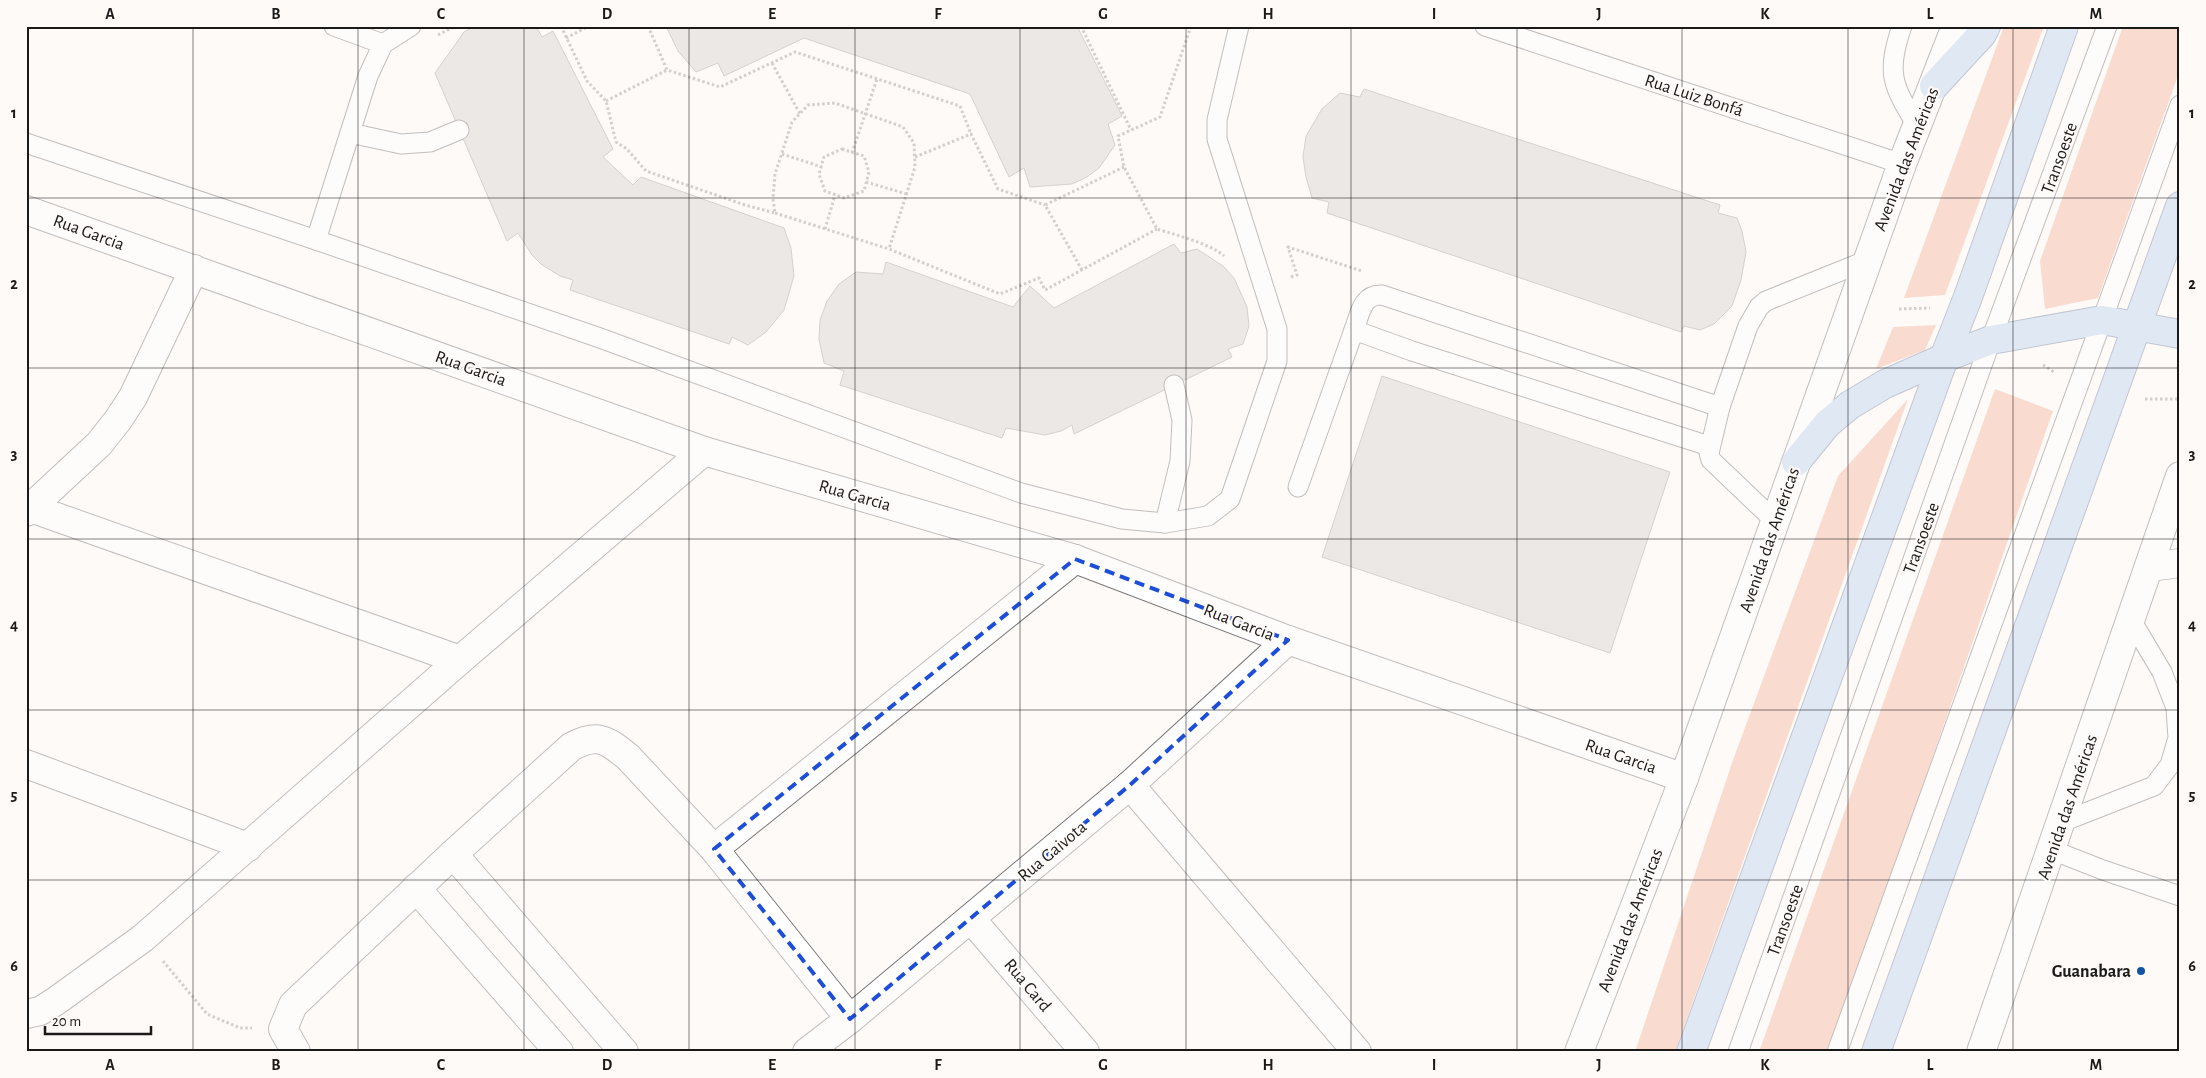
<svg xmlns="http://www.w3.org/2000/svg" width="2206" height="1078" font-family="'Alegreya Sans',sans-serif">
<rect width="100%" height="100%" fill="#fefaf8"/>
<g fill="#f7b69e">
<polygon points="2004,26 2044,26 1945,295 1904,298"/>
<polygon points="2123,26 2180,26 2180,70 2098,298 2045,309 2040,261"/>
<polygon points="1936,325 1925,350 1876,369 1893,327"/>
<polygon points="1995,389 2053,411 1830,1052 1759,1052"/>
<polygon points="1908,399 1675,1052 1635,1052 1733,760 1838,476"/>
</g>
<g fill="#d6d2d0" stroke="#a4a09f">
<polygon points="475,26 536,26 542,37 553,31 613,149 603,157 633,185 641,177 784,228 791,248 794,276 784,310 766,332 748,345 732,337 729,344 570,290 573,280 560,276 541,264 532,255 518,233 507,241 435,73 464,32"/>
<polygon points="666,26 1077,26 1122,116 1108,124 1115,145 1099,168 1087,177 1072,184 1030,187 1024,168 1009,177 970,94 804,38 724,76 718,63 696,72 678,51"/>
<polygon points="1364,89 1720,205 1718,213 1737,218 1742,231 1746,252 1741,280 1732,306 1714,324 1700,330 1684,326 1681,332 1327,213 1329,202 1312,198 1306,177 1303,157 1306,136 1322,109 1340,93 1360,97"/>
<polygon points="1174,244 1181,253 1197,249 1223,266 1234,278 1247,307 1249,326 1243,344 1228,349 1232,357 1074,434 1072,425 1061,431 1045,435 1006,428 1002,438 840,385 844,371 824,363 819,339 820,320 827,301 839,284 856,272 883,274 886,262 1013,307 1030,286 1054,308"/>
<polygon points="1382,376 1670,472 1610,653 1322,557"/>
</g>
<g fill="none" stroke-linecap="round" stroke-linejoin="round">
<defs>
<g id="service">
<polyline points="334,26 383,44"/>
<polyline points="411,26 383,44 368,76 316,240 600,338 1021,493 1122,519 1165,523 1208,516 1230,499 1277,361 1277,329 1217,139 1217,120 1239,26"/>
<polyline points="1485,26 1902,164"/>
<path d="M1902,26c-16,48 -10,59 16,101"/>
<polyline points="350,133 401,144 430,142 459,130"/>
<polyline points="26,143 316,240"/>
<path d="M1709,446l-297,-95 -58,-21c6,-16 8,-36 28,-35l338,112"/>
<polyline points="1298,487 1354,330"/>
<polyline points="1776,522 1711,460 1709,453 1720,407 1748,326 1759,307 1766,301 1868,260"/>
<polyline points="1165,523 1180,461 1182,420 1174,385"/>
<polyline points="2062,822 2154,786 2170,765 2178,738 2176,708 2162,672 2131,620"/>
<polyline points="2052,850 2103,870 2180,896"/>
<polyline points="1738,1052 1991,340 2107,26"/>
<polyline points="1837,1052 2180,105"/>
</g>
<g id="minor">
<polyline points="26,210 704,451 1075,559 1288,640 1684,778"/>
<polyline points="31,508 460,660"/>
<polyline points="26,512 99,444 118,420 133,397 194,269"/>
<polyline points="26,764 248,847"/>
<polyline points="1130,785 1357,1052"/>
<polyline points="714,849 1075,559"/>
<polyline points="453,854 624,1052"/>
<polyline points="416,888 559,1052"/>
<polyline points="971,919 1085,1052"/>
<polyline points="26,1014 40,1011 56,1001 143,938 460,660 704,451"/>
<path d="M296,1052l-13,-23 10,-24 160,-151 118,-107c26,-14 35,-8 57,10l86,92 136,170"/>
<polyline points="807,1052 850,1019 1130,785 1288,640"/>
</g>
<polyline id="tertiary" points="2150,567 2180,563"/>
<g id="secondary">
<polyline points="1579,1052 1684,778 1902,164 1956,26"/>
<polyline points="1981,1052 2180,476"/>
</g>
<g id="trunk">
<polyline points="1934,86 1982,34 1986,26"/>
<polyline points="1796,462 1827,424 1850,405 1885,384 1944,358 1991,340 2102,320 2180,334"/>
<polyline points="1691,1052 1944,358 1968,297 2064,26"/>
<polyline points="1876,1052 2180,206"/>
</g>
</defs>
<use href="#service" stroke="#7a7675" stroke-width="21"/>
<use href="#minor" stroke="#7a7675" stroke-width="30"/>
<use href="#tertiary" stroke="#7a7675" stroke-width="30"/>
<use href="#secondary" stroke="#7a7675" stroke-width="30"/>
<use href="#trunk" stroke="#798aa3" stroke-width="30"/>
<g stroke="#9e9b9a" stroke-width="3" stroke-dasharray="2.5 2.5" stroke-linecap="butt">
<polyline points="561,26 587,81 606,101 616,142 627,149 646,171 745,205 775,213 773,199 775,174 792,122 808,105 835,103 903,127 914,143 915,167 889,249 1000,294 1039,278 1045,290 1157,229"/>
<polyline points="648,26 667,70 720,87 795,52 960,106 971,134"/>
<polyline points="1081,26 1131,130"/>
<path d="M1191,26l-31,91 -42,19 6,31 33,62c19,6 54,15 67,27"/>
<polyline points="438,35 456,26"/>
<polyline points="566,38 589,26"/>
<polyline points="772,63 800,114"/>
<polyline points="606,101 667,70"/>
<polygon points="842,149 864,156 869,172 864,191 844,198 825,191 819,174 824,157"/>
<polyline points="852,153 877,79"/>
<polyline points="782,154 822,167"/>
<polyline points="915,157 971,134 998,189 1045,205"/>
<polyline points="866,182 907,194"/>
<polyline points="775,213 889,249"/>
<polyline points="825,229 835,195"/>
<polyline points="1082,270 1045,205 1124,167"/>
<polyline points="1291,277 1297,275 1288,247 1362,271"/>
<polyline points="1899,309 1930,308"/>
<polyline points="2043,365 2054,372"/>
<polyline points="2145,399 2179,399"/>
<polyline points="163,961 207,1014 240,1028 252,1028"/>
</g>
<use href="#service" stroke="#fff" stroke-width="19"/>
<use href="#minor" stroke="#fff" stroke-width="28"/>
<use href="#tertiary" stroke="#fff" stroke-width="28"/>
<use href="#secondary" stroke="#fff" stroke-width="28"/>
<use href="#trunk" stroke="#bcd2f0" stroke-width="28"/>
</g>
<path d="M0 0H2206V1078H0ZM1075,559l213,81 -158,145 -280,234 -136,-170z" fill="#fefaf8" fill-opacity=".55" fill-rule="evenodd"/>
<path fill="none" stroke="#1d4ed8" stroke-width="4" stroke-dasharray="10 6" stroke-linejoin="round" d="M1075,559l213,81 -158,145 -280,234 -136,-170z"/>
<path fill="none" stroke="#1b1a19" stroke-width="1" stroke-opacity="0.55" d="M193,26v1026M358,26v1026M524,26v1026M689,26v1026M855,26v1026M1020,26v1026M1186,26v1026M1351,26v1026M1517,26v1026M1682,26v1026M1848,26v1026M2013,26v1026M26,198h2154M26,368h2154M26,539h2154M26,710h2154M26,880h2154"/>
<circle fill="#1353a3" stroke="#fefaf8" stroke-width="2" cx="2141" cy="971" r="5"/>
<g text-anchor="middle" stroke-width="4.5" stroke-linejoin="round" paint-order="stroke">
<g font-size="18" fill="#1b1a19" stroke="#fefaf8">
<text transform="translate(1694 95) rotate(18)" y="6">Rua Luiz Bonfá</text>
<text transform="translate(2059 158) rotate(-70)" y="6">Transoeste</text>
<text transform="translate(1906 159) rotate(-69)" y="6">Avenida das Américas</text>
<text transform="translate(89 232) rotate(20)" y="6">Rua Garcia</text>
<text transform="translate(471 368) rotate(20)" y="6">Rua Garcia</text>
<text transform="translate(855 495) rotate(16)" y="6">Rua Garcia</text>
<text transform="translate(1921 538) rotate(-70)" y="6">Transoeste</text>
<text transform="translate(1769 540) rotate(-71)" y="6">Avenida das Américas</text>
<text transform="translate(1239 622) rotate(21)" y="6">Rua Garcia</text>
<text transform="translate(1621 756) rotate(19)" y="6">Rua Garcia</text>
<text transform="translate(2067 807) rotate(-71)" y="6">Avenida das Américas</text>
<text transform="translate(1052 851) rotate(-40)" y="6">Rua Gaivota</text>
<text transform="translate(1630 920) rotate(-69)" y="6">Avenida das Américas</text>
<text transform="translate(1785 920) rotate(-70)" y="6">Transoeste</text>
<text transform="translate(1028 985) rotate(50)" y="6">Rua Card</text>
</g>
<g font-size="18" font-weight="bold" fill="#1b1a19" stroke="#fefaf8" text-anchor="end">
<text x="2131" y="977">Guanabara</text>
</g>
</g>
<rect width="2206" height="1078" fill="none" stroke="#fefaf8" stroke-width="55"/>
<path d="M45 1026v8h106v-8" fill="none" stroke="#1b1a19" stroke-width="2.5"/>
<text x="52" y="1026" font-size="15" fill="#1b1a19" stroke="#fefaf8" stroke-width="4" paint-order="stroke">20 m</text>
<rect x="28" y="28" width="2150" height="1022" fill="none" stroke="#1b1a19" stroke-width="2"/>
<g font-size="16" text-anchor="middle" font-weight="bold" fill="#1b1a19">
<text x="110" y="19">A</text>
<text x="276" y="19">B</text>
<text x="441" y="19">C</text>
<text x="607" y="19">D</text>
<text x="772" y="19">E</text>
<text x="938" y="19">F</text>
<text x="1103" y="19">G</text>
<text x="1268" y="19">H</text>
<text x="1434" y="19">I</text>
<text x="1599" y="19">J</text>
<text x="1765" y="19">K</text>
<text x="1930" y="19">L</text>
<text x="2096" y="19">M</text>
<text x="14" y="118">1</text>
<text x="2192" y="118">1</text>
<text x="14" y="289">2</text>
<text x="2192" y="289">2</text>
<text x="14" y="459">3</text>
<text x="2192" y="459">3</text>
<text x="14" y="630">4</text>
<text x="2192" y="630">4</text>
<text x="14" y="800">5</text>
<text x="2192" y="800">5</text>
<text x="14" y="971">6</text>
<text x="2192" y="971">6</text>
<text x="110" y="1070">A</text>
<text x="276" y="1070">B</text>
<text x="441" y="1070">C</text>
<text x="607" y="1070">D</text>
<text x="772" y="1070">E</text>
<text x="938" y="1070">F</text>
<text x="1103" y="1070">G</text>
<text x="1268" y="1070">H</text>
<text x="1434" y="1070">I</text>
<text x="1599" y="1070">J</text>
<text x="1765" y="1070">K</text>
<text x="1930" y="1070">L</text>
<text x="2096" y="1070">M</text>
</g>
</svg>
